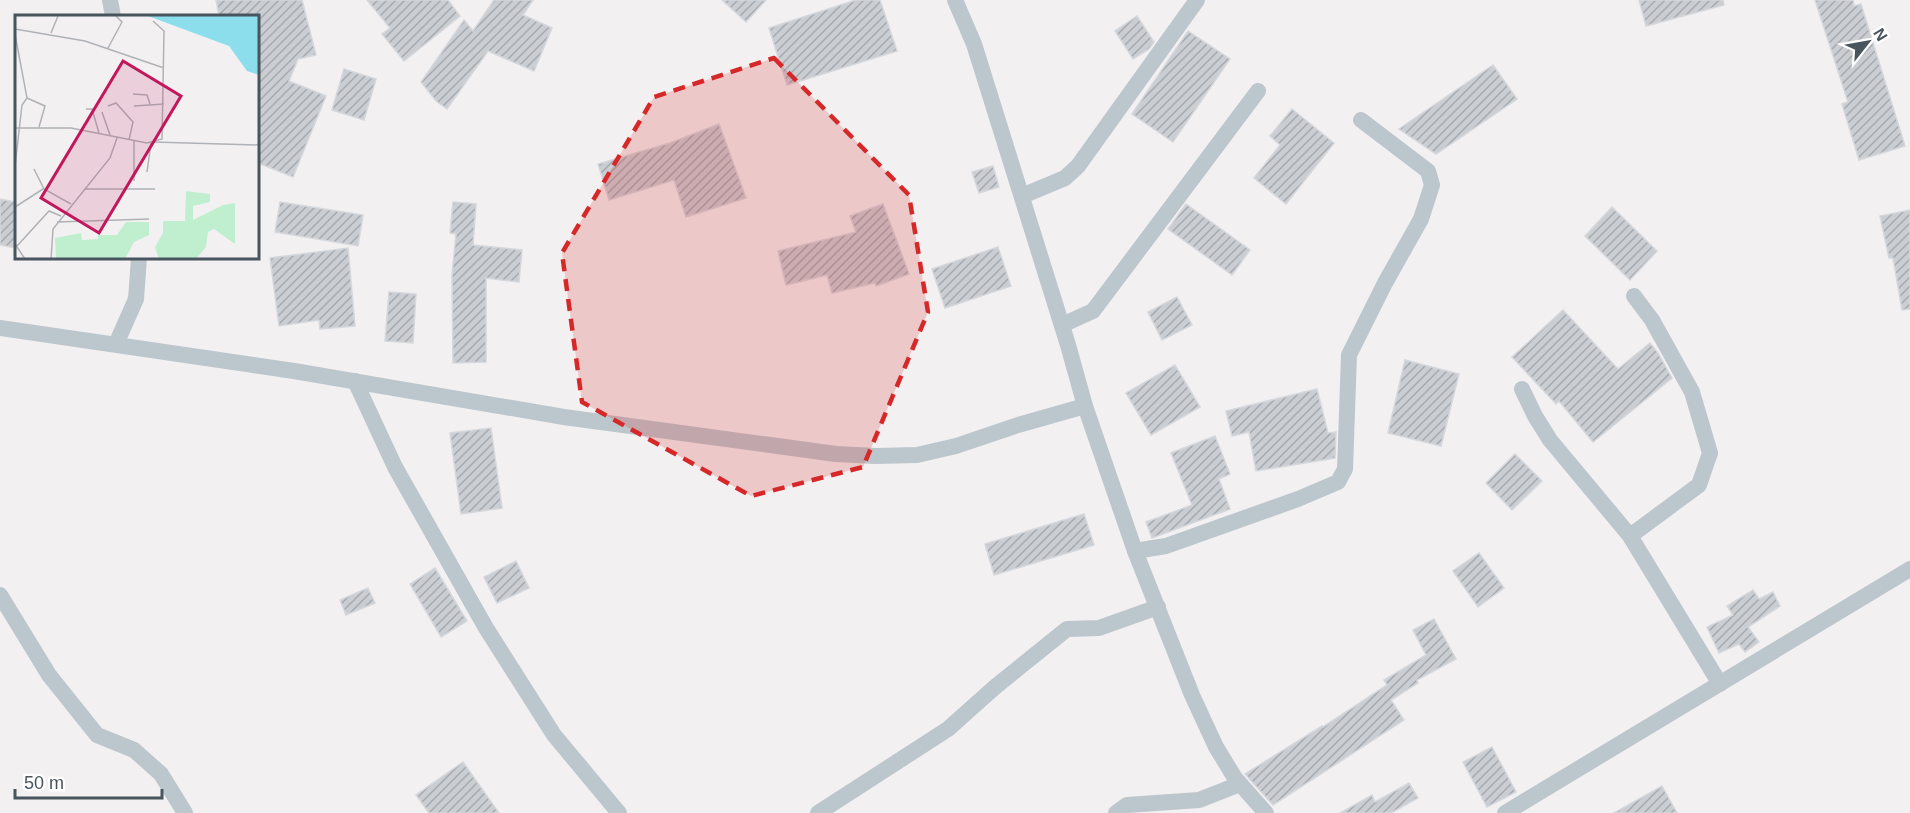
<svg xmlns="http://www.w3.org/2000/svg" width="1910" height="813" font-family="Helvetica,sans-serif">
<defs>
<pattern id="building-hatch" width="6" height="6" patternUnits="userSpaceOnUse" patternTransform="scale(1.5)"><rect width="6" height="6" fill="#caced3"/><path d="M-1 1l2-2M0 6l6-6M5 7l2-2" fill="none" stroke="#a6aaae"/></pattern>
</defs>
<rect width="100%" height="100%" fill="#f3f0f1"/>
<g fill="url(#building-hatch)" stroke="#d4d7dc" stroke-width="1.5">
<polygon points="216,0 302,0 316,55 298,59 289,81 326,96 293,177 258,163 258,16 219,16"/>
<polygon points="367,0 448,0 460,16 404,61 382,34 390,28"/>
<polygon points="494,0 533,0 523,15 552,28 534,71 488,51 447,109 436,101 421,82 464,20 473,31"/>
<polygon points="722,0 766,0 746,22"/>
<polygon points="856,0 880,0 897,51 787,85 769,28"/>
<polygon points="1639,0 1723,0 1724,5 1646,26"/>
<polygon points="1815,0 1853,0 1854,6 1861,4 1905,146 1859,160 1842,104 1848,102"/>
<polygon points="1137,16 1154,42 1149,49 1133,59 1115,31"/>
<polygon points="1188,31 1230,59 1173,142 1132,114"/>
<polygon points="1493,65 1517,99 1436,154 1399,129"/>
<polygon points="344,69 376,79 364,120 332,110"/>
<polygon points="1292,109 1334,143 1286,204 1254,178 1280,145 1270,136"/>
<polygon points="719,124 746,198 686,217 674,180 609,200 598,164 670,143"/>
<polygon points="993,166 999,187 979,193 972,172"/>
<polygon points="0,199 16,202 16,248 0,245"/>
<polygon points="280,202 363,215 358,246 275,232"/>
<polygon points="453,202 476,204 473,245 522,250 519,282 486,278 486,362 453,363 452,275 456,234 450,233"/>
<polygon points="883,204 909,274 876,286 875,283 832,293 827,275 786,285 778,251 856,232 850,216"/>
<polygon points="1186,204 1250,250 1232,275 1168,229"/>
<polygon points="1612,207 1657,251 1630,280 1585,236"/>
<polygon points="1910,210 1910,309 1902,310 1893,258 1889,258 1880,216"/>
<polygon points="998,247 1011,286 945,308 932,269"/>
<polygon points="348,248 355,326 320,329 319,320 279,326 270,258"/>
<polygon points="389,292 416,294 413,343 385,341"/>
<polygon points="1177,297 1192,325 1162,340 1148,312"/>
<polygon points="1563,310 1618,369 1650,343 1658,353 1672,378 1593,442 1559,401 1556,404 1512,357"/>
<polygon points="1405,360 1459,374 1441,446 1388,433"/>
<polygon points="1175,365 1200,407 1151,435 1126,393"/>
<polygon points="1317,389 1328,433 1336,432 1335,458 1256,471 1249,432 1232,436 1226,411"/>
<polygon points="491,428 502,508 461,514 450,433"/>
<polygon points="1215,436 1230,474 1219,479 1230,509 1152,538 1146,522 1192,505 1171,453"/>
<polygon points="1515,454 1542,481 1512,510 1486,483"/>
<polygon points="1084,514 1094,545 994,575 985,544"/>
<polygon points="1479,553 1504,588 1478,607 1453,571"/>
<polygon points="516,561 529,588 497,603 484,577"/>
<polygon points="435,568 467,621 441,637 410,584"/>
<polygon points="368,588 375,603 346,615 340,600"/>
<polygon points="1753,590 1759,599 1773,592 1780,606 1748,627 1759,642 1745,652 1739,644 1719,653 1707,627 1733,615 1727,606"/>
<polygon points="1434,619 1456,659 1417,680 1418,683 1391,700 1404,720 1273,805 1245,774 1322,726 1323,727 1387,685 1384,680 1426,655 1413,630"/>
<polygon points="1492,747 1516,792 1487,807 1463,762"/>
<polygon points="463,762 499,813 429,813 416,795"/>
<polygon points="1409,783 1418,798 1391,813 1340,813 1372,795 1375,802"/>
<polygon points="1662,786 1677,813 1614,813"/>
</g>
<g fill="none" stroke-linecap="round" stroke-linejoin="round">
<g stroke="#bcc6cd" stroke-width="16">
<polyline points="110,0 113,16"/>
<polyline points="955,0 974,44 1068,345 1085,406 1135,551 1192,695 1216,747 1235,778 1266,813"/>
<polyline points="1022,196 1065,178 1078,166 1197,0"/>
<polyline points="1062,325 1093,311 1258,91"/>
<polyline points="0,328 294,371 564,417 836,454 876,456 917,455 956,446 1018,425 1085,406"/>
<polyline points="116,344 136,299 139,258"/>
<polyline points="355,381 395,467 486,628 554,735 619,813"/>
<polyline points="1522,389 1535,416 1550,440 1630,536 1720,684"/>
<polyline points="1630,536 1699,485 1710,453 1692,392 1652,320 1634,296"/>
<polyline points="1135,551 1166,546 1298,499 1338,482 1345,469 1349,355 1385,283 1421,219 1432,185 1428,171 1361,120"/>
<polyline points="0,595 49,675 97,735 134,750 161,774 185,813"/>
<polyline points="818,813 948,729 995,687 1067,629 1099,628 1158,607"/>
<polyline points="1116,813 1127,805 1199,800 1240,784"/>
<polyline points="1505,813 1910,569"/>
</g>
</g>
<path fill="#d62828" fill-opacity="0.2" stroke="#d62828" stroke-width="4.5" stroke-dasharray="12 8" stroke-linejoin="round" d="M774,58l135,137 19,117 -65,155 -112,29 -169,-94 -20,-149 92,-156z"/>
<g transform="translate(15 15)">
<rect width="244" height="244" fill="#f3f0f1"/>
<path d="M171,176l24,3v8l-17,4v14l30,-15 12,-2v41l-21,-15 -6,3 -2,15 -10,12h-37l-4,-12 8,-14v-12h22zM111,207h23v13l-15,7 -9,17h-69l-1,-21 26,-5 1,7 16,-1v-4h19z" fill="#c0efcf"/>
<path d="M133,1h111v59l-12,-4 -18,-25z" fill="#8ddeec"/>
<path fill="none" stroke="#afb2b6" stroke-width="1.5" d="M0,14l70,12 79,27M36,18l7,-17M0,19l12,64 -5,7 -7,61M93,33l14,-26 -6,-6M118,79l14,1 3,9M12,83l18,8 -6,21M93,91l8,-3 17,19 -4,18M119,91l30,-2M71,94h6l7,24M87,97l8,23M0,113h56l76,15 15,-4 2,-108 -11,-10M138,127l107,3M19,154l10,20 27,15M0,155v20M132,157l4,-29M119,166v-40M69,174h71M0,192l28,-18M42,207l92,-3M0,229l10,15M2,231l32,-35 12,5M36,244l2,-30 57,-71 7,-20"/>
<path fill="#c2185b" fill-opacity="0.15" stroke="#c2185b" stroke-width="3" d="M108,46l58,35 -82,137 -58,-35z"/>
<rect width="244" height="244" fill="none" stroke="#48555e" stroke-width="3"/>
</g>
<g transform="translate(1868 42) rotate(59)" stroke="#ffffff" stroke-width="4.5" paint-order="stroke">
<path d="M0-4.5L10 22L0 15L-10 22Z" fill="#48555e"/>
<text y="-9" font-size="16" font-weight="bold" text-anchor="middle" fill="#48555e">N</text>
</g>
<path d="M15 789v9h147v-9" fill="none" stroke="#48555e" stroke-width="3"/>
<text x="24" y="789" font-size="18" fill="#48555e" stroke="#ffffff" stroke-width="4.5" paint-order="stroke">50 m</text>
</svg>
